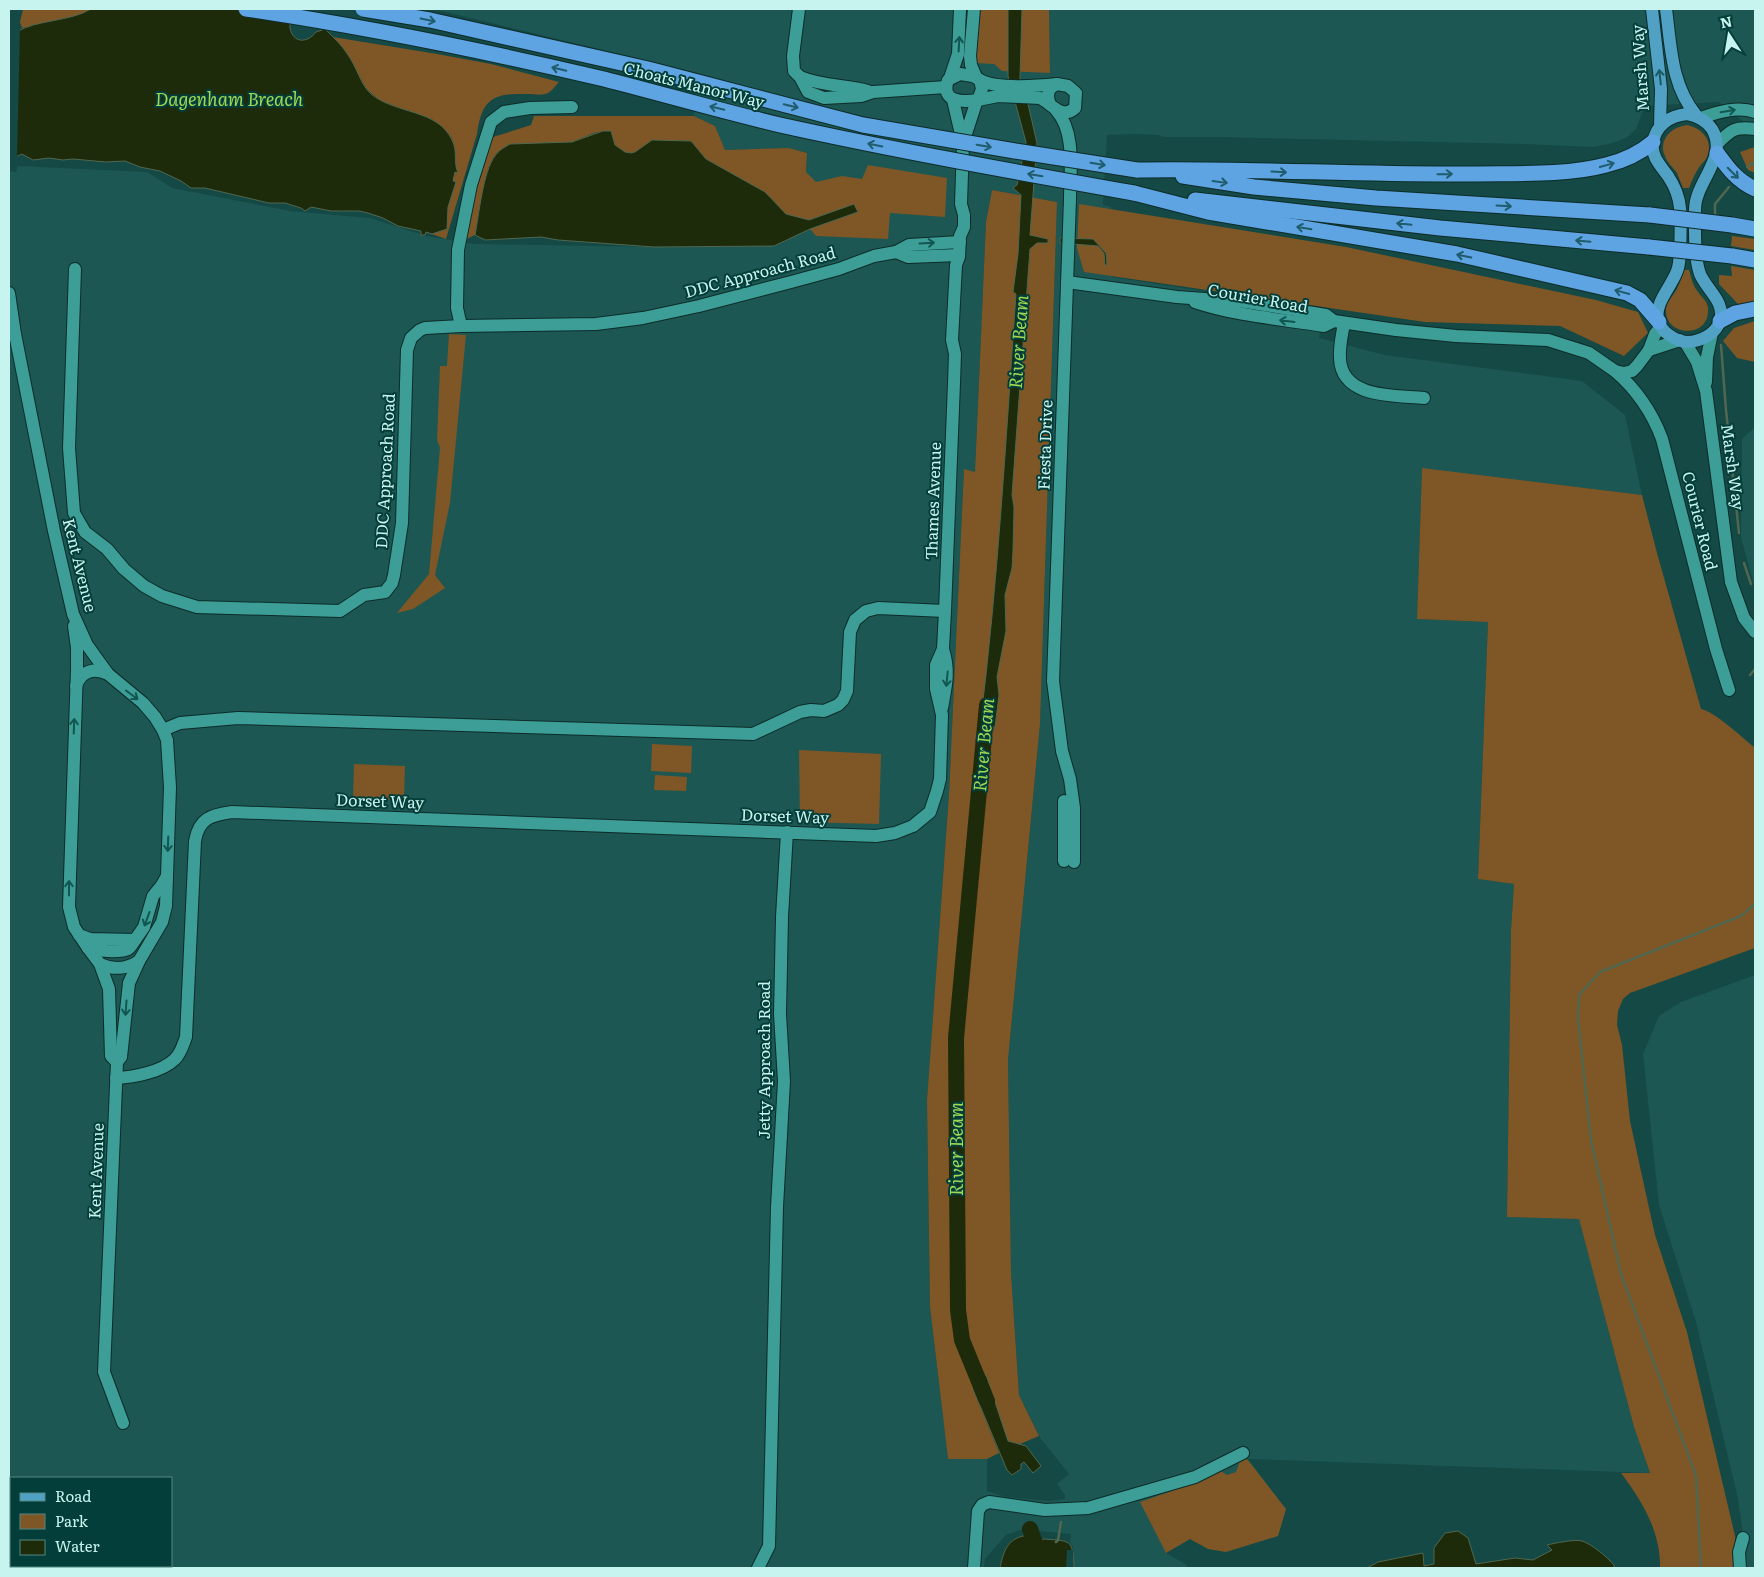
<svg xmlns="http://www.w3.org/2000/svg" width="1764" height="1577" font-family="Literata,serif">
<rect width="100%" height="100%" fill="#144945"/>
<g fill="#1c5753" fill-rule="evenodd">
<path d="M433,9h545l16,55 56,9 -1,-64h706v122l-36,-29 -74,4 -9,23 -10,9 -13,5 -19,4 -70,-3 -303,-7h-57l-6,-2 -24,-1 -27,1 -4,70 8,2 2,8 2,23 -3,39 122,19 87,32 -2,10 66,17 197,26 43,34 17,80 -220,-26 -5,150 71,3 -10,257 36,5 -3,46 -4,287 72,1 55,209 16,46 -402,-14 38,50 -8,27 -52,16 -18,-3 -18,-10 -24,14 21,12 -1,3h-112l-1,-21 -3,-4 1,-9 -32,-3 -11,1 -2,-4 -20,7 -21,24 -1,9h-975v-1397l7,1 2,-6 129,6 25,16 118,23 80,7 56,18 49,8 179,3 120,-1 32,-74 1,-19 -18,-5 -64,2 -10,-24 -21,-10 4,-43zM992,190l65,12 -17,522 -32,336 3,213 8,122 22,44 28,35 -12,10 8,11v4l-15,2 -44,-4 -19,-6v-32h-39l-18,-152 -3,-207 22,-306 15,-325 11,4 11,-251zM11,1478h160v88h-160z"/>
<polygon points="1755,427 1755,588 1741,538 1742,439"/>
<polygon points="1755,975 1755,1568 1745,1568 1745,1548 1738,1499 1696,1322 1659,1205 1643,1054 1659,1016 1681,1002"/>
</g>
<g fill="#7f5625">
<polygon points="23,9 91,9 83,14 22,28 20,22"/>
<polygon points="978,9 1049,9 1050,73 1002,71 994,64 976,63"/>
<path d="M333,37l104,17 54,10 68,18c-3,3 -7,9 -11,11 -6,3 -14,1 -20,1 -34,-1 -46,4 -51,40l-31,105 -20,-7 22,-25 8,-25 -3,-1 2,-9h3l-3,-6v-11l-3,-17 -20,-19 -28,-9 -24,-10 -9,-7 -5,-5 -18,-33z"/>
<path d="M534,116h160l21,10 10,24 64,-2 18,5 -1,19 10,10 26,-6 20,3 6,-14 79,13 -2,39 -55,-4 -2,26 -72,-3 -6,-7 47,-17 -3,-8 -45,16 -23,-6 -21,-22 -59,-33 -15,-18 -39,-1 -17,12 -4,1 -6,-1 -10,-7 -4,-14h-8l-9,2 -22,9 -62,2c-5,3 -11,6 -15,11 -12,16 -16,60 -20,80l-15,7 33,-105 38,-12z"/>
<path d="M1687,125c15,3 27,16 20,32 -2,4 -5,6 -7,9 -5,7 -8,14 -11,22h-6c-2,-5 -4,-10 -6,-15 -4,-6 -10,-10 -12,-17 -7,-16 6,-29 22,-31z"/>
<polygon points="1755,147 1755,173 1748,170 1740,152"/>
<polygon points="992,190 1057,202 1040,724 1008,1060 1011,1273 1019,1395 1039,1436 1020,1444 1008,1441 986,1376 973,1389 999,1453 987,1459 948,1459 930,1307 927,1100 949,794 964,469 975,472 986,222"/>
<polygon points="1079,204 1346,247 1596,300 1638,312 1648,333 1624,356 1560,326 1425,322 1084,272 1077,248"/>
<polygon points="1732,236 1755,239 1755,250 1731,246"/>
<polygon points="1731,266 1755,270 1755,302 1738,304 1719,284 1719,275 1732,276"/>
<path d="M1684,270h5c2,7 4,16 9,22 5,7 11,10 10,20 -1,27 -44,24 -42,-3 1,-8 7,-13 11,-20 3,-6 5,-13 7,-19z"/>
<polygon points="1755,321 1755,362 1737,358 1723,341 1734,328"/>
<polygon points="449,334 466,335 450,503 435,575 445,588 413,609 397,613 429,574 440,448 437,440 440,366 447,366"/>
<path d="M1422,468l220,27 15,58 44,156c13,2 43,30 54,39v200l-125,45 -7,6 -5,12 -1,14 5,20 8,76 25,114 32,97 48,204 3,32h-78c1,-36 -18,-67 -39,-95h29l-16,-46 -55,-208 -72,-2 4,-287 3,-46 -36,-5 10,-257 -71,-3z"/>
<polygon points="652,744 692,746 691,773 651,771"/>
<polygon points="799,750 881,754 879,824 800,822"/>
<polygon points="354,764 405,766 404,800 353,798"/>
<polygon points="655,775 687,777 686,791 654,790"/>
<polygon points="1247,1459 1286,1509 1278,1536 1226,1552 1208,1549 1190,1539 1166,1553 1140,1502 1192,1484 1219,1470 1227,1475 1236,1472 1240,1461"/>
</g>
<g fill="#1e2b0a" stroke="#51674f">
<path d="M91,9h203c-1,6 -5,13 -4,19 3,16 18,15 26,4l9,-3c8,8 17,16 23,26 9,12 12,29 23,39 24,20 67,15 81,46 6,11 1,22 6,33l-3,-1 -2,9 3,1 -8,25 -1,22 -15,5 -6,-2 -1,3h-4v-4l-23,-5 -15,-8 -15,-5 -9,-2h-28l-20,-4 -6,4 -4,-3 -16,-5h-16l-64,-15h-14l-10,-7 -21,-10 -20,-4 -15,-6 -19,1 -33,-3 -10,1 -14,-2 -16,2 -11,-6 -13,6 7,-128c23,-13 53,-10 75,-23z"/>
<path d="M1008,9h14l-2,69 8,26 9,39 -7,92 18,4v4h-11l-7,6 -18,246 2,12 -1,44 -1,17 -7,27 1,36 -9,46 2,18 -4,32 -15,-1c18,-144 26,-288 36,-432l-3,-2 5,-38 3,-59 -8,-7 4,-3 9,-43 -18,-66z"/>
<path d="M603,131h8l4,14 10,7 6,1 4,-1 17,-12 39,1 15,18 59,33 21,22 23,6 45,-16 4,8 -48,17 -36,17 -120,1 -96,-7 -17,-3 -56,3 -10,-5c4,-20 8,-64 20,-79 4,-6 10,-9 15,-12l62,-2z"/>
<polygon points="1060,238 1093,239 1106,253 1107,265 1105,265 1104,253 1098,246 1060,243"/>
<polygon points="986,1375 1008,1441 1026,1446 1041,1466 1033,1473 1024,1462 1021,1464 1021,1469 1012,1475 1007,1470 973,1389"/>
<path d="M1458,1531l10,7 8,26 39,-6 18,2 19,-10 -5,-5c8,-2 28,-6 35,-4 10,3 26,17 32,24v3h-247l11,-6 45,-9 1,13 10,-2v-16l11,-15z"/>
<path d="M1023,1536h4l1,6 15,-2v-1c28,2 30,0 31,29h-74c3,-14 6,-28 23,-32z"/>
</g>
<g fill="#144945">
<polygon points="20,27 17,158 9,163 9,32"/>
<polygon points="1067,1550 1073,1550 1073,1568 1066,1568"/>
</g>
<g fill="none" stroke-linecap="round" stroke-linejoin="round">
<g stroke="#51674f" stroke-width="2.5">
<polyline points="1747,167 1752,163 1755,164"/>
<polyline points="1715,218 1715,204 1729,187"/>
<polyline points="1721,345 1726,410 1739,533"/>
<polyline points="1744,563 1751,584"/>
<polyline points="1750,675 1755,669"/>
<polyline points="1056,1542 1058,1540 1061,1522"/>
<polyline points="1701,1568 1696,1476 1621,1274 1591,1140 1578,1019 1579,995 1600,972 1741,916 1755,904"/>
</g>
<g stroke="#1e2b0a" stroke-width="16">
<polyline points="987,1401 962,1340 958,1310 956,1038 987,705"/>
<polyline points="1030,1529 1036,1546 1035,1568"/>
</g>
<defs>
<g id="minor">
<polyline points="799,9 793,56 794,71 800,77 808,92 824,98 861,96 873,92 946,87"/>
<polyline points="974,9 970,56 971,65 976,77"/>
<path d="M960,74l13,2 7,4 2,9 -4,11c-15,2 -38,3 -30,-20z"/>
<path d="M800,77c22,9 45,8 68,14"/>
<polyline points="950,78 958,54 960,9"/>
<path d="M980,80c16,9 58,6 77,4"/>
<path d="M978,100l20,-4 42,2c12,6 22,22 35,10l1,-15 -8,-7 -11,-2c-9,4 -11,11 -7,20"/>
<path d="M1056,110c20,22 14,61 14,89l-17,482 9,70 8,28 4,29v54"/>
<path d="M1701,118c17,-6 36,-12 54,-6"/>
<polyline points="963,143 977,100"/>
<path d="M1717,144c14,-14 18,-18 38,-15"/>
<polyline points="896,252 908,257 959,255"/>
<polyline points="75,269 69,448 74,513 85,532 107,549 124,569 144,586 162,596 197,607 340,611 364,595 385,592 392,583 394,575 402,523 407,350 411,338 420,330 425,328 461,326 596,324 643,318 699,306 791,282 839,269 874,256 896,252 909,245 960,242"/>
<polyline points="1067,282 1177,297 1246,302 1326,315 1334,321 1396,330 1456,336 1548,340 1589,353 1615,371 1624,373 1632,371 1637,366 1649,350 1655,334 1661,327"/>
<polyline points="9,293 15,334 54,531 73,614 87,645 108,674 143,703 155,717 163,730 167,740 170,787 166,906 162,922 139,961 129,983 121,1057 117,1062 104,1372 123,1423"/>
<path d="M1195,302c42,14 86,17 129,24l10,-5"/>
<path d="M1344,323c-2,12 -5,24 -4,36 2,40 56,36 84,39"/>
<polyline points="461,326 457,308 458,250 471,185 491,122 504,112 530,108 572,107"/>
<polyline points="1685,342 1697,362 1706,391 1731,582 1744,618 1755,632"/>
<polyline points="1649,350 1680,340"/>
<path d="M1615,371c22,19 37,41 47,68l54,210 13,41"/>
<polyline points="1706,382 1707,357 1712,333"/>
<polyline points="74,626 77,648 77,669 69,907 74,927 88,948 100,964 109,989 111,1056 117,1062"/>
<path d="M76,686c5,-15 18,-19 32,-12"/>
<path d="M942,708c4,-22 8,-37 1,-59"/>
<polyline points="163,730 180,723 238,718 753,734 800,712 811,710 824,711 838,705 843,700 847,691 850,632 855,620 866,611 878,608 945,611"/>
<polyline points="1064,861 1064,801"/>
<polyline points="79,935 90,939 135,940 144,927 153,896 162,885 167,876"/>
<path d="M88,948c7,3 33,5 40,1 3,-2 5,-6 7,-9"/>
<path d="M100,964c13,6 27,5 39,-3"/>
<path d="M116,1078c18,-1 46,-6 59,-19 6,-6 8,-14 11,-22l9,-196c4,-23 16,-26 37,-29l644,24 19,-3 18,-7 17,-14 7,-21 3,-12 2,-64 -6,-26v-24l7,-16 2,-38 9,-228 1,-29 -3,-14 4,-75 3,-8 1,-21 4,-9v-12l-3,-11 2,-61 -10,-43"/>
<polyline points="758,1568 769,1546 777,1207 784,1081 780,1014 782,917 787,832"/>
<polyline points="974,1568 978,1511 982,1505 989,1502 1045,1510 1088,1508 1195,1477 1243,1453"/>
<polyline points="1740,1568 1739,1552 1743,1538"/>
</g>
<g id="major">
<polyline points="1652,9 1661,89 1660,126"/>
<path d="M1666,9c5,37 5,76 30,106"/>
<path d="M1687,114c11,2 19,6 25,15 17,29 -17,52 -17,81 0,19 -1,47 5,64 6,15 26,28 20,47 -4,13 -20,21 -33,21 -12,-1 -26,-10 -29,-22 -4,-18 16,-36 20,-52 3,-11 3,-49 2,-60 -1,-12 -6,-23 -12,-32 -7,-10 -17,-19 -15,-33 3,-19 17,-27 34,-29z"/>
</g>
<g id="highway">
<path d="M1717,153c11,15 20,28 38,36"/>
<path d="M1137,170c111,-2 222,5 333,4 42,-1 95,2 136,-9 17,-4 34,-12 47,-23"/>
<polyline points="1183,176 1254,187 1376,198 1650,215"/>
<polyline points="1134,193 1208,212 1457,254 1627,293 1640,300 1659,322"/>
<polyline points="1195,200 1440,228 1649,247"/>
<polyline points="1732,225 1755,229"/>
<polyline points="1732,256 1755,260"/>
<polyline points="1720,321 1735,313 1755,309"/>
</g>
</defs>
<use href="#minor" stroke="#0d2c29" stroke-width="14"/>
<use href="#major" stroke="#0d2c29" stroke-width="14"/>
<use href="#highway" stroke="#0d2c29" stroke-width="17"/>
<use href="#minor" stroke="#3c9e97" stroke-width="12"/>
<use href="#major" stroke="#50a1c4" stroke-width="12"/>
<use href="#highway" stroke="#5ea3e2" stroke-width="15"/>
<defs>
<g id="highway-bridge">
<path d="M246,9c120,18 239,42 358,70 59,15 117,32 176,46 118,26 236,47 354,68"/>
<polyline points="363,9 430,20 648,69 863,125 1015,151 1137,170"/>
<polyline points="1650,215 1732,225"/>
<polyline points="1649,247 1732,256"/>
</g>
</defs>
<use href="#highway-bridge" stroke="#0d2c29" stroke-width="17" stroke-linecap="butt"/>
<use href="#highway-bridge" stroke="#5ea3e2" stroke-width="15"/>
</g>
<defs><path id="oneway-shaft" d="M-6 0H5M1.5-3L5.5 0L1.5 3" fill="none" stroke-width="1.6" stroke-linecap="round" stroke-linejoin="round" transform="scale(1.25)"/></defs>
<g stroke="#1f5c6c">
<use href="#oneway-shaft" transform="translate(428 20) rotate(11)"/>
<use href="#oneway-shaft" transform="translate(559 69) rotate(-167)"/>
<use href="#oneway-shaft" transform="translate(791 106) rotate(14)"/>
<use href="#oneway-shaft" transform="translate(717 108) rotate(-166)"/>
<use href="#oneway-shaft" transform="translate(875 145) rotate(-169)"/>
<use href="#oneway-shaft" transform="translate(984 146) rotate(10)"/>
<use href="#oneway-shaft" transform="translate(1098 164) rotate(9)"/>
<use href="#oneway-shaft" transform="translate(1607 165) rotate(-15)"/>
<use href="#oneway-shaft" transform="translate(1279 172) rotate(3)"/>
<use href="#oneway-shaft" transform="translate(1733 173) rotate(45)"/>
<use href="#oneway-shaft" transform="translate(1445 174) rotate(-1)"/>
<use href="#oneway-shaft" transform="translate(1035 175) rotate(-170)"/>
<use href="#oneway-shaft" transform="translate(1220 182) rotate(8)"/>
<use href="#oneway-shaft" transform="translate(1504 206) rotate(3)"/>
<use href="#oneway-shaft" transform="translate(1404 224) rotate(-174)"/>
<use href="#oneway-shaft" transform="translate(1304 228) rotate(-171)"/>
<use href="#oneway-shaft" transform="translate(1583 241) rotate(-175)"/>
<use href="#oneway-shaft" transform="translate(1464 256) rotate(-168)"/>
<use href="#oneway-shaft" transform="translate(1622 292) rotate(-165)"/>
</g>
<g stroke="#125651">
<use href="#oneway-shaft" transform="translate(959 44) rotate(-87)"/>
<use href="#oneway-shaft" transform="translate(1728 111) rotate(-9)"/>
<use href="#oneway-shaft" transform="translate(927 243) rotate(-3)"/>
<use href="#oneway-shaft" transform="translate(1287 321) rotate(-173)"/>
<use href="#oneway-shaft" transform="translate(947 679) rotate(95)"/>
<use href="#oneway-shaft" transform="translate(132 695) rotate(37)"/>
<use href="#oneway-shaft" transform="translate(74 726) rotate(-88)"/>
<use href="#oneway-shaft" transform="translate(168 844) rotate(92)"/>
<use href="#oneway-shaft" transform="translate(69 888) rotate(-90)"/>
<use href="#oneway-shaft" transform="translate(147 919) rotate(110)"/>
<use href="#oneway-shaft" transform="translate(126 1008) rotate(94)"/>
</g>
<use stroke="#1b5c63" href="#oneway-shaft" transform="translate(1660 77) rotate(-96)"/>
<g text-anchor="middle" stroke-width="4" stroke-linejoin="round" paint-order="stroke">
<g font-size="16" fill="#c8f4ef" stroke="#043e3a">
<text transform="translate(1640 68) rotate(-94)" y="6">Marsh Way</text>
<text transform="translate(694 85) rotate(14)" y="6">Choats Manor Way</text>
<text transform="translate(760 272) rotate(-15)" y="6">DDC Approach Road</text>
<text transform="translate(1258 298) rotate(10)" y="6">Courier Road</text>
<text transform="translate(1045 445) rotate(-88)" y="6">Fiesta Drive</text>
<text transform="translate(1733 467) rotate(82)" y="6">Marsh Way</text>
<text transform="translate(385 471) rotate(-87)" y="6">DDC Approach Road</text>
<text transform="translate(933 501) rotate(-88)" y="6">Thames Avenue</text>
<text transform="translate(1700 521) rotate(76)" y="6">Courier Road</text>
<text transform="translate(80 565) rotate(76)" y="6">Kent Avenue</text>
<text transform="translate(380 801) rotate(2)" y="6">Dorset Way</text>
<text transform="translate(785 816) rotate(2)" y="6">Dorset Way</text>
<text transform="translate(764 1060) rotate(-90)" y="6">Jetty Approach Road</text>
<text transform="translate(96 1171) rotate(-88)" y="6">Kent Avenue</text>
</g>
<g font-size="18" font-style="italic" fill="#a2d752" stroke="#043e3a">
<text x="229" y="106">Dagenham Breach</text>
<text transform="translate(1019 342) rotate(-86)" y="6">River Beam</text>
<text transform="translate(984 745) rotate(-85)" y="6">River Beam</text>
<text transform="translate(957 1149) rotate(-90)" y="6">River Beam</text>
</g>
</g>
<rect width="1764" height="1577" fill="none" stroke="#c8f4ef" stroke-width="20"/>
<rect x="10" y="1477" width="162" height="90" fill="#043e3a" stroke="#528782"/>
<rect x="20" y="1493" width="25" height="8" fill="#50a1c4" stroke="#528782"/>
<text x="55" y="1502" font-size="15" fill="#c8f4ef">Road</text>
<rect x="20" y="1514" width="25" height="15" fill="#7f5625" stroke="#528782"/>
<text x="55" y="1527" font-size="15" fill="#c8f4ef">Park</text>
<rect x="20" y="1540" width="25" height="15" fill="#1e2b0a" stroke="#528782"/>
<text x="55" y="1552" font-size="15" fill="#c8f4ef">Water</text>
<g transform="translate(1729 35) rotate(348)" stroke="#043e3a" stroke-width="4" paint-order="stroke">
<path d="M0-4L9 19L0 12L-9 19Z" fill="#c8f4ef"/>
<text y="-8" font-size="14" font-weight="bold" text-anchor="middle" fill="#c8f4ef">N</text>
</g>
</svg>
